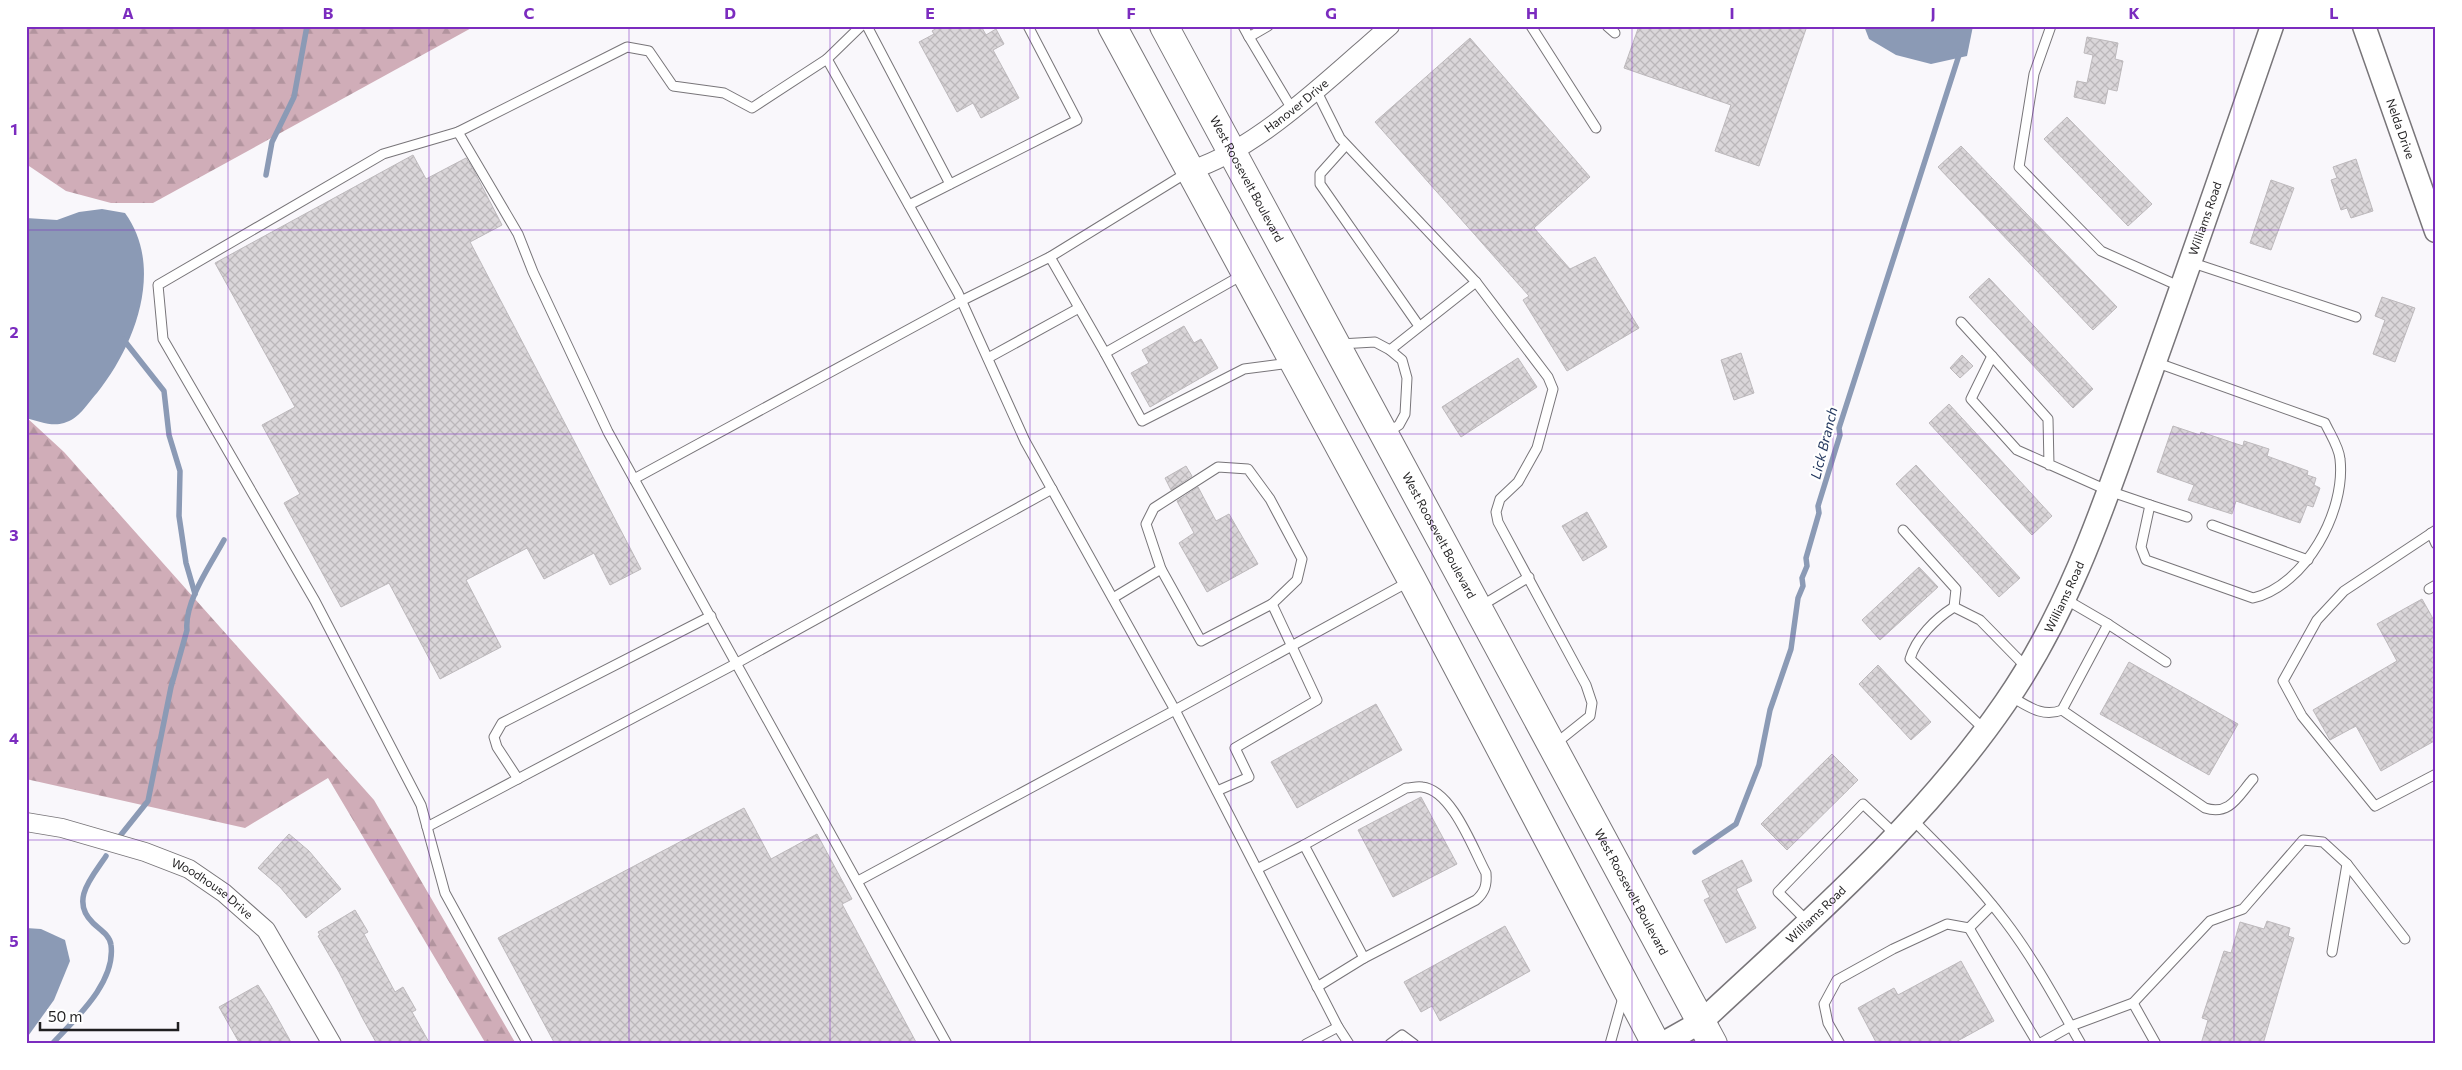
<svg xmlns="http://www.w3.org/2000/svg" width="2462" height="1070" font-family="Commissioner,sans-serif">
<defs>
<pattern id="forest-firs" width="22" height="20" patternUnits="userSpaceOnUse" patternTransform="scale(1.25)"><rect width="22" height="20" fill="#d0adb8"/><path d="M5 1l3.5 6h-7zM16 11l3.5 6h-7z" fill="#b2949e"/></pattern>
<pattern id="building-cross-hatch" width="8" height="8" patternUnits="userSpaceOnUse" patternTransform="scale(1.25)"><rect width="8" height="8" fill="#dad6d9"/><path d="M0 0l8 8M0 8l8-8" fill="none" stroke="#bbb7ba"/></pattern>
</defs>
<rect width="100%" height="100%" fill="#f9f7fb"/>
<g fill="url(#forest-firs)">
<polygon points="26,26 475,26 153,203 111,203 66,191 26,164"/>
<polygon points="26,417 64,452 374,800 516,1044 486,1044 328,778 245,828 26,779"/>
</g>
<g fill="#8b9ab5">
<polygon points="1864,26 1973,26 1967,56 1931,64 1896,55 1869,39"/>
<path d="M102,209l23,4c40,55 10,133 -28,180 -10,11 -18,26 -33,30 -12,4 -26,-2 -38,-5v-200l31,2 22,-8z"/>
<polygon points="26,928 41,929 65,940 70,961 54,1000 26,1039"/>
</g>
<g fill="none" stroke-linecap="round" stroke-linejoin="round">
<g stroke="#8b9ab5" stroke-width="5.5">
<polyline points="266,175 272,142 294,97 307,26"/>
<polyline points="123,339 164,391 169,435 180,471 179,516 186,563 195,594"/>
<path d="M120,836l28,-35 23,-114 16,-57c-3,-28 24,-66 37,-90"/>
<polyline points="1695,852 1736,824 1759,765 1770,710 1791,649 1798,598 1803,586 1802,578 1807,566 1806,558 1819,513 1818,506 1840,435 1839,428 1960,52"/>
<path d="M52,1044c23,-25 64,-61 59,-99 -1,-10 -12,-16 -18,-22 -24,-23 0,-47 13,-67"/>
</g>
</g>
<g fill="url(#building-cross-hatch)" stroke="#bdb9bc">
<polygon points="940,26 981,26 986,35 996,29 1004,44 993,50 1019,98 981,118 973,103 957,112 919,42 934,34 932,31"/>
<polygon points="1639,26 1807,26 1759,166 1715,151 1731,105 1624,68"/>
<polygon points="2087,37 2118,43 2115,59 2123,61 2117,91 2108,89 2105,104 2074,97 2077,81 2087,83 2093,55 2084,53"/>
<polygon points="1470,38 1590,177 1534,228 1570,269 1595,257 1639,328 1567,371 1523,300 1529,296 1375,122"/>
<polygon points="2067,117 2152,204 2128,226 2044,139"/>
<polygon points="1961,146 2117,307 2093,330 1938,167"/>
<polygon points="413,155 426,179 466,158 473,169 502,225 470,242 641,569 610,585 594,553 544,579 527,548 466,580 501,647 440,679 389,583 341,607 284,503 300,494 262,425 295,407 215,263"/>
<polygon points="2356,159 2373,211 2351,218 2347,208 2341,210 2331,180 2337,178 2333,167"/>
<polygon points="2271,180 2294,188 2271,250 2250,243"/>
<polygon points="1989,278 2093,389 2073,408 1969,297"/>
<polygon points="2382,297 2415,308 2395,362 2373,354 2385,320 2375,316"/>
<polygon points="1184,326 1194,343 1201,339 1218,368 1150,407 1131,373 1149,363 1142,350"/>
<polygon points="1741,353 1754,393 1734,400 1721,360"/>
<polygon points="1962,355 1973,366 1960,378 1950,368"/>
<polygon points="1518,358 1537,387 1461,437 1442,407"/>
<polygon points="1949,404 2052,516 2032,535 1929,423"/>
<polygon points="2173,426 2200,435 2201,432 2243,446 2244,441 2269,449 2267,456 2308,471 2307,475 2316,478 2314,485 2320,488 2313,507 2307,505 2300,523 2236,501 2232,514 2188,500 2194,485 2157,472"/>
<polygon points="1916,465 2020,578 1999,597 1896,484"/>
<polygon points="1186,466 1192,476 1171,490 1165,478"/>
<polygon points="1198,487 1216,521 1229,514 1258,564 1207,592 1179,543 1194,533 1177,501"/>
<polygon points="1587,512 1607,547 1583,561 1562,526"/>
<polygon points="1919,567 1938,587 1880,640 1862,620"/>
<polygon points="2422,599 2436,624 2436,740 2381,771 2356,726 2330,740 2313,710 2397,661 2377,624"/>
<polygon points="2129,662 2238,724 2209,775 2100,714"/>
<polygon points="1878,665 1931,722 1911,740 1859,684"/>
<polygon points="1376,704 1402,750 1297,808 1271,762"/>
<polygon points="1832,754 1858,780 1787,850 1761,824"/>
<polygon points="1421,797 1457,864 1393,897 1358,830"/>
<polygon points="744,808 771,859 817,834 852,899 842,904 917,1044 555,1044 498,938"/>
<polygon points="289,834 309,851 341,889 306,918 280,887 258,868"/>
<polygon points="1742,860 1752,881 1736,889 1756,928 1726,943 1704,900 1710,897 1702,881"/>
<polygon points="355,910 368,932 364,934 395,992 403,987 416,1010 412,1012 430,1044 377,1044 363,1019 339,972 318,936 320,935 318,932"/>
<polygon points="2267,921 2290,928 2288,936 2294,938 2263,1044 2201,1044 2208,1020 2202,1018 2224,951 2231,953 2240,922 2264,929"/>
<polygon points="1505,926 1530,971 1440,1021 1432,1006 1421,1012 1404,982"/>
<polygon points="1961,961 1994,1021 1952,1044 1877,1044 1858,1008 1894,988 1898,995"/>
<polygon points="258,985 271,1006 292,1044 240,1044 219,1007"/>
</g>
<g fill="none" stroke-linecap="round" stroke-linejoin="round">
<defs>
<g id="service">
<polyline points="867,26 950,184"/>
<polyline points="1243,26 1249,37"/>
<polyline points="1268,26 1249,37 1292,109"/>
<polyline points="1531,26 1596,128"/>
<polyline points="1607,26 1615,33"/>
<polyline points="2051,26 2034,74 2019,167 2101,251 2181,287"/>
<polyline points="827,59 861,26"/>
<polyline points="1316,90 1340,138 1476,282 1390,350"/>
<polyline points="458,132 383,154 158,285 163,339 315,601 421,805 445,893 528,1044"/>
<polyline points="1346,145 1320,174 1320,184 1419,326"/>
<polyline points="909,205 1077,120 1028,26"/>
<polyline points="1050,257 1188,172"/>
<polyline points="2190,262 2356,317"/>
<polyline points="1476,282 1548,377 1553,389 1537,448 1518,482 1500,499 1496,512 1498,522 1586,685 1592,703 1590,716 1555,744"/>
<polyline points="1961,322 1992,356"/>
<polyline points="1340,344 1375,342 1390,350 1402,360 1407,378 1405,414 1399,425 1387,433"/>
<polyline points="1105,353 1142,421 1244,369 1290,363"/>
<polyline points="988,358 1079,308"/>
<path d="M2049,465l-1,-46 -56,-63 -21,43 46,51 92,41 41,14 -9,42 5,13 107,38c53,-13 93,-87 87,-139 -1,-12 -10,-25 -15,-36l-170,-61"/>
<polyline points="634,479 961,301 1050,257 1105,353 1244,274"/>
<polyline points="2150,505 2187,517"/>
<polyline points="2212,525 2308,560"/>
<polyline points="1903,530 1956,589 1954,607"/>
<polyline points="2436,530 2344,591 2317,620 2283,681 2302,716 2375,806 2436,774"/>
<polyline points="2431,533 2436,544"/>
<polyline points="1161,569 1146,524 1154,508 1218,467 1248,469 1270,499 1302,559 1297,580 1272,604"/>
<polyline points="2429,589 2436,585"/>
<polyline points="1113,598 1161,569 1201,641 1272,604 1317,700 1235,748 1249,777 1217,791"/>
<polyline points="1481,606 1529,577"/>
<polyline points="2108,624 2166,662"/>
<path d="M2010,696c18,10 32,22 52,14l46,-86 -43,-25"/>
<path d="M2062,710l143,98c25,8 33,-12 48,-29"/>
<path d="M1985,730l-75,-71c6,-21 25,-40 44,-52l26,13 47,48"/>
<polyline points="518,779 497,747 494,737 502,723 711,616"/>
<path d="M1912,819c33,33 65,65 93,102 29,38 52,81 76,123"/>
<polyline points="427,827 737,663 1052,489"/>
<path d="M1304,845l102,-57c5,0 11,-2 16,-1 30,3 51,62 64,86 1,12 -1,19 -10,27l-112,58"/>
<polyline points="2347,864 2405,939"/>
<polyline points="1257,869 1304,845 1364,958 1317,987"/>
<polyline points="858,881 1175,710 1338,1027"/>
<polyline points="1807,921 1778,892 1863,804 1896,835"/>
<polyline points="1969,928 2038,1044"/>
<polyline points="2133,1003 2156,1044"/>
<polyline points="947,1044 608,432 533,272 518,234 458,132 627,47 649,51 673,86 724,93 752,108 827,59 958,293 1025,441 1175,710 1410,581"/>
<polyline points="1306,1044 1338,1027 1349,1044"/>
<polyline points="1390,1044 1402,1035 1414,1044"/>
<polyline points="1610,1044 1624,994"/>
<polyline points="1840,1044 1828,1023 1824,1004 1837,980 1893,949 1947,924 1969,928 1992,905"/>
<polyline points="2039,1044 2071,1026 2133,1003 2210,921 2243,909 2303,840 2323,842 2347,864 2332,952"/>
</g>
<g id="minor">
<path id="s1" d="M1191,170c68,-21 144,-97 199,-144"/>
<path id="s2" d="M26,822l36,6 83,24 44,17 35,24 42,37 66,114"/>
</g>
<g id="tertiary">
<path id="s3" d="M2364,26l72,205"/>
<path id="s4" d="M1662,1044l39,-22c107,-100 221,-198 304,-319 62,-89 97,-192 133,-294 46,-127 90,-255 134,-383"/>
</g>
<g id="trunk">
<polyline points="1112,26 1412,580 1656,1044"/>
<path id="s5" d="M1164,26l549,1018"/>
</g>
</defs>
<use href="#service" stroke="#787579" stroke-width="11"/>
<use href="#minor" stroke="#787579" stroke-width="20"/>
<use href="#tertiary" stroke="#787579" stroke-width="25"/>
<use href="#trunk" stroke="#787579" stroke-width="30"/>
<use href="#service" stroke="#fff" stroke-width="9"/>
<use href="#minor" stroke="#fff" stroke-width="18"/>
<use href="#tertiary" stroke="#fff" stroke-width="22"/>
<use href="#trunk" stroke="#fff" stroke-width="28"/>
</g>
<path fill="none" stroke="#7b2cbf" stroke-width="1" stroke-opacity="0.55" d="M228,26v1018M429,26v1018M629,26v1018M830,26v1018M1030,26v1018M1231,26v1018M1432,26v1018M1632,26v1018M1833,26v1018M2033,26v1018M2234,26v1018M26,230h2410M26,434h2410M26,636h2410M26,840h2410"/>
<g text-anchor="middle" stroke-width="4.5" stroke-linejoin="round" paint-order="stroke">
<g font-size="12" fill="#201f20" stroke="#fff">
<text dy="4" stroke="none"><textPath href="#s1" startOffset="124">Hanover Drive</textPath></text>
<text dy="4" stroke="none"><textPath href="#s3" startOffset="109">Nelda Drive</textPath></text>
<text dy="4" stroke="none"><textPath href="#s5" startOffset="174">West Roosevelt Boulevard</textPath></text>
<text dy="4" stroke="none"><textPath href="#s4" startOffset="1012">Williams Road</textPath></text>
<text dy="4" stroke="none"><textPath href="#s5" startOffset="579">West Roosevelt Boulevard</textPath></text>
<text dy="4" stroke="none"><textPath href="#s4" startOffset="608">Williams Road</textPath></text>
<text dy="4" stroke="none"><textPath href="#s2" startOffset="200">Woodhouse Drive</textPath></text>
<text dy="4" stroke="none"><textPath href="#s5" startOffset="984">West Roosevelt Boulevard</textPath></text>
<text dy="4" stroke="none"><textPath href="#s4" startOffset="202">Williams Road</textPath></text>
</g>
<g font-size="14" font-style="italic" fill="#253960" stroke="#fff">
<text transform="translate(1824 443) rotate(-76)" y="5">Lick Branch</text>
</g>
</g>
<rect width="2462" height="1070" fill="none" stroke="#ffffff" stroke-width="55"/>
<path d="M40 1022v8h138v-8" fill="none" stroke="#201f20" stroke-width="2.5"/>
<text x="48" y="1022" font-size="15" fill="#201f20" stroke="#ffffff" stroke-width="4" paint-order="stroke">50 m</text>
<rect x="28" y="28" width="2406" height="1014" fill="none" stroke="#7b2cbf" stroke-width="2"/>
<g font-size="16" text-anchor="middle" font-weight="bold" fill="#7b2cbf">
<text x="128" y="19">A</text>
<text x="328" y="19">B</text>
<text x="529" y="19">C</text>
<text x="730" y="19">D</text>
<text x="930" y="19">E</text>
<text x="1131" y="19">F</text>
<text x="1331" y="19">G</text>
<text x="1532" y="19">H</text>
<text x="1732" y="19">I</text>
<text x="1933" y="19">J</text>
<text x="2134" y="19">K</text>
<text x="2334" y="19">L</text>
<text x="14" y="135">1</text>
<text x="14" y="338">2</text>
<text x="14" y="541">3</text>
<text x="14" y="744">4</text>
<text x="14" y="947">5</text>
</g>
</svg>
